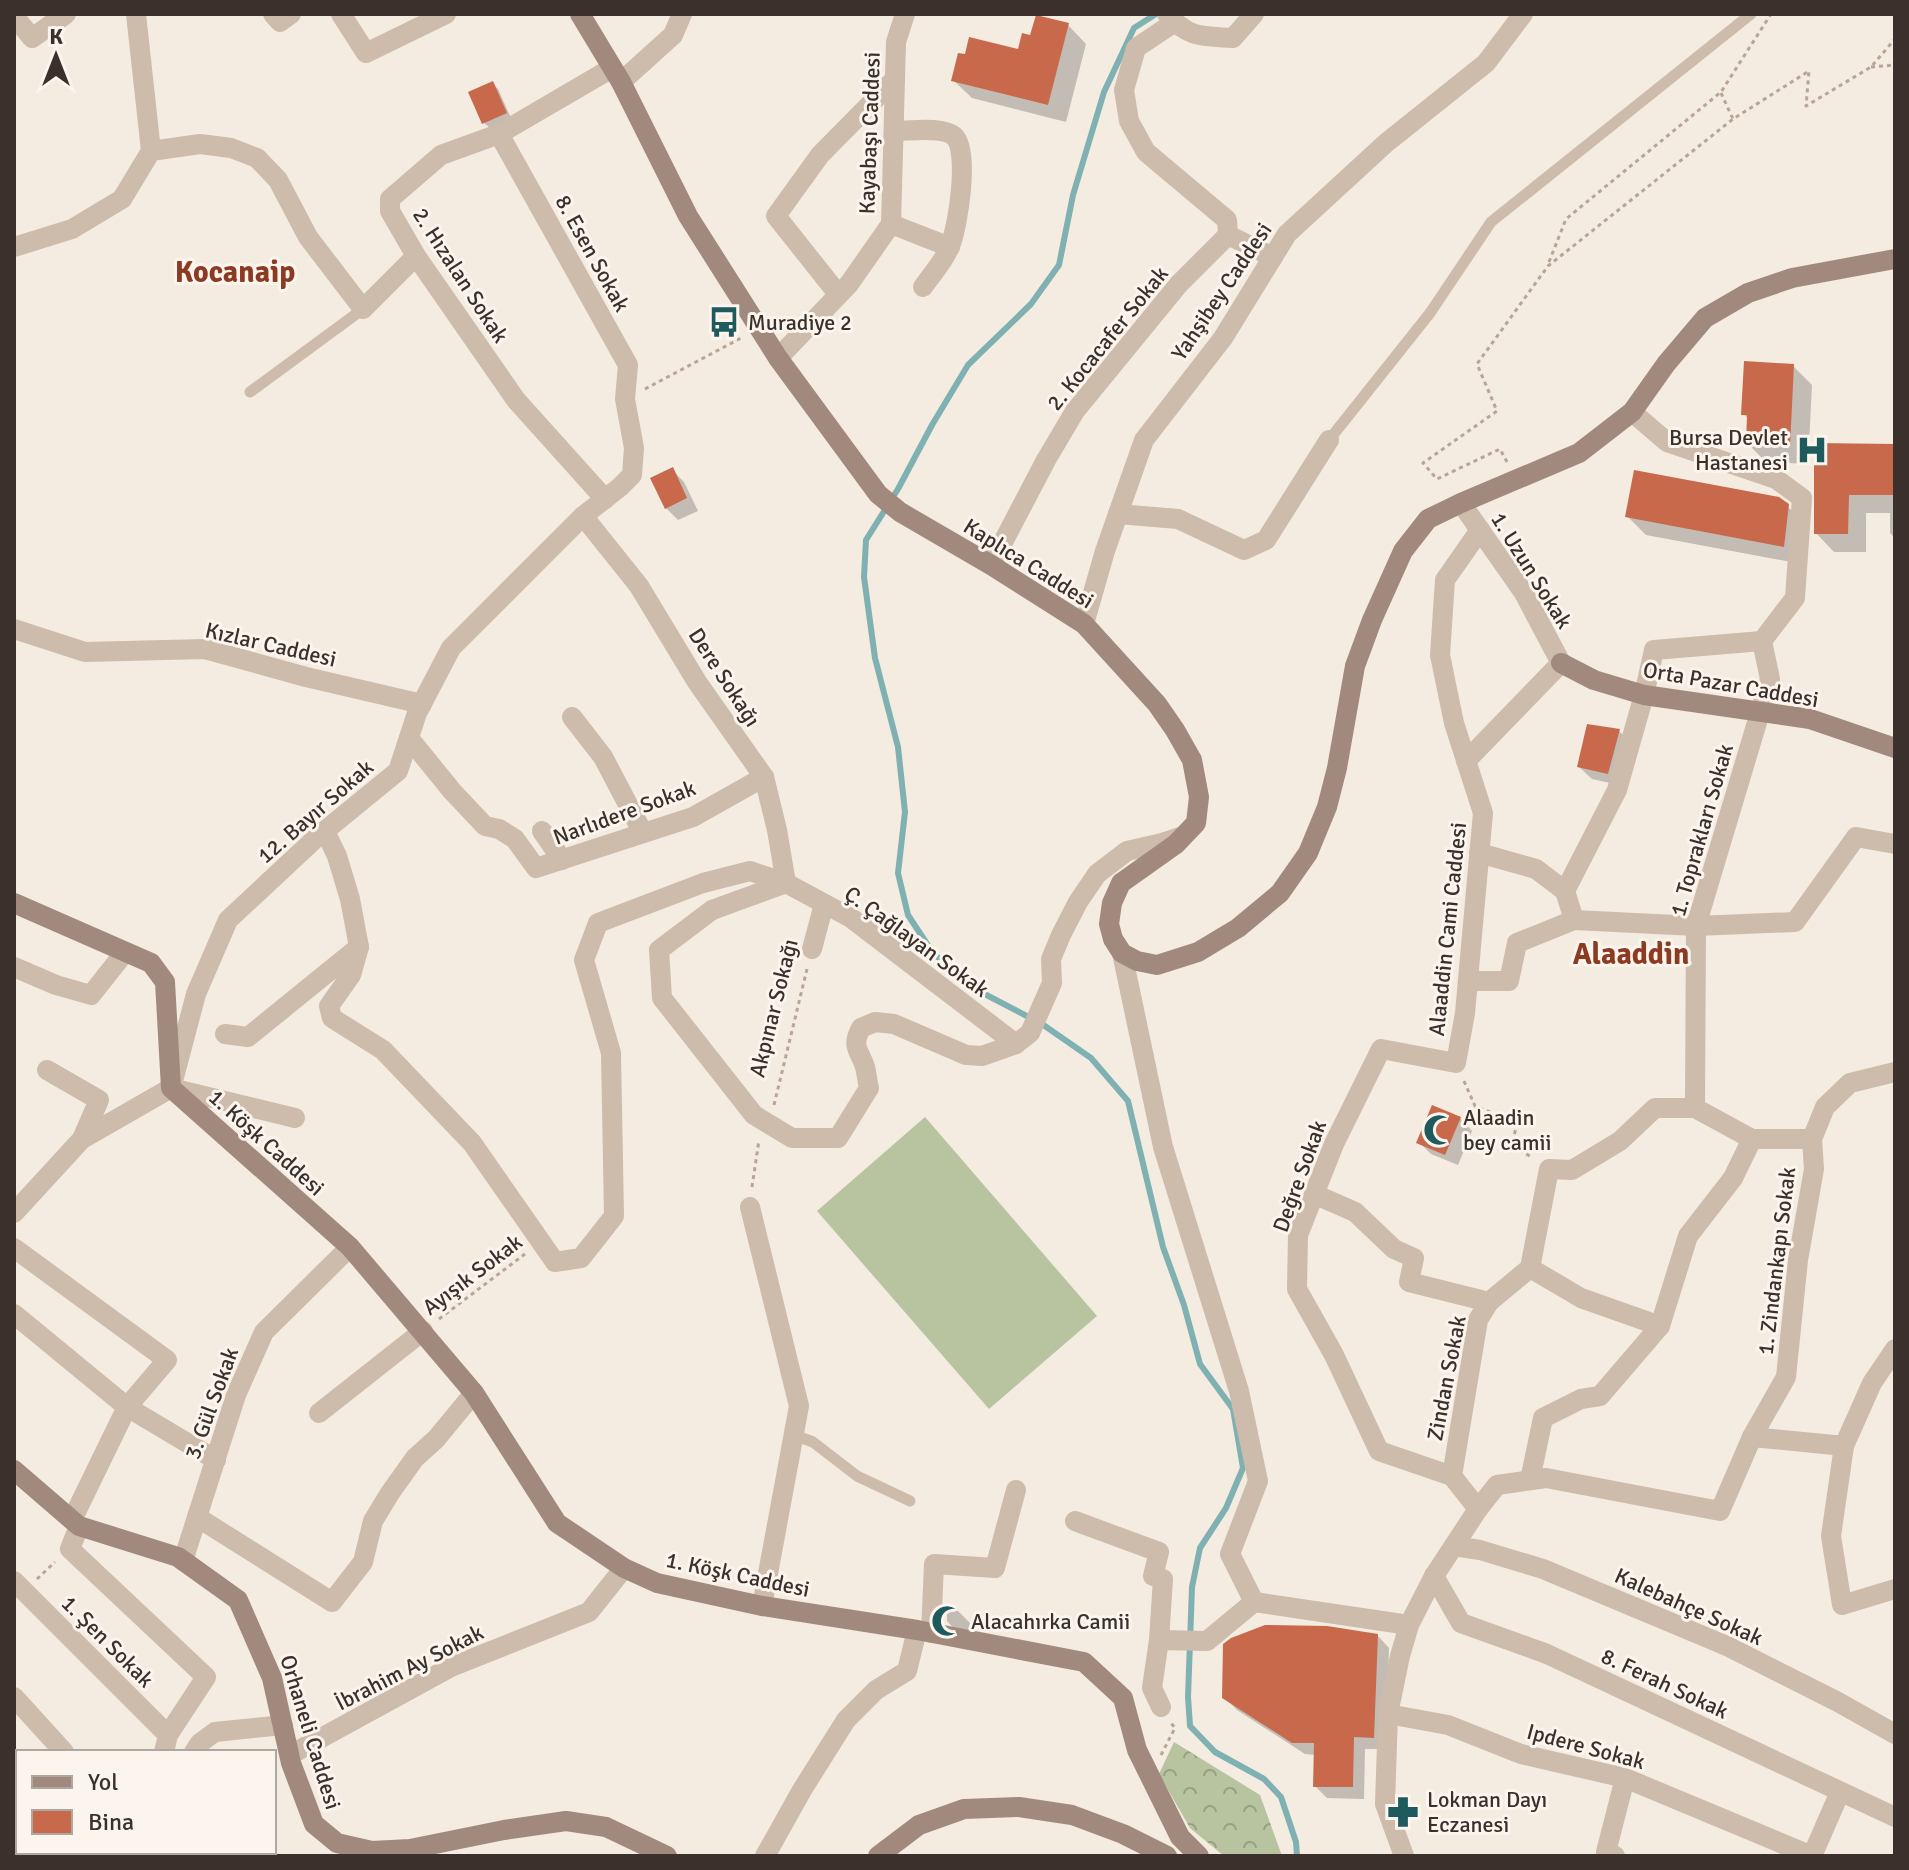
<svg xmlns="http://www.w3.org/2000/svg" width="1909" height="1870" font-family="Signika,sans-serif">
<defs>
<pattern id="park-crowns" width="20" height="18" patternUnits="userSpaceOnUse" patternTransform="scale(2)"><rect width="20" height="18" fill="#b8c4a0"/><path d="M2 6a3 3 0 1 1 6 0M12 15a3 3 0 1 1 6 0" fill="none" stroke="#97a083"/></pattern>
</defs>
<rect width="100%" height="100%" fill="#f4ebe1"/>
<polygon fill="url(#park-crowns)" points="1174,1742 1260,1795 1282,1856 1224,1856 1190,1828 1159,1774"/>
<polygon fill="#b8c4a0" points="925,1117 1097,1316 989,1409 817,1211"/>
<g fill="#0003">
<polygon points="1068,25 1086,44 1066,122 972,98 953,80 1019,51 1032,38"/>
<polygon points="492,83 498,89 511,118 490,128 484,123"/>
<polygon points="1793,366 1812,385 1808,464 1766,462 1748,444 1749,419 1743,414"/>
<polygon points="1816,445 1895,446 1895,538 1890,533 1890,513 1866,513 1866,552 1834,552 1816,533"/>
<polygon points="672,470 684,482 698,511 678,520 666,508"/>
<polygon points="1787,506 1806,525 1802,564 1646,535 1627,516"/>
<polygon points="1619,731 1631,743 1619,785 1592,779 1579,767"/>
<polygon points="1460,1118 1472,1131 1458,1165 1431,1154 1419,1142"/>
<polygon points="947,1611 958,1611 970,1623 970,1636 959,1634 947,1621"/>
<polygon points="1377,1635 1389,1648 1386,1749 1365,1749 1364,1799 1327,1798 1315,1786 1316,1755 1305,1754 1237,1710 1224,1697"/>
</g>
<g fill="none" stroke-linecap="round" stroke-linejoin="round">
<polyline stroke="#7fb0b2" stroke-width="6" points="1156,14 1134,28 1104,92 1073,195 1059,265 1031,304 968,365 932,425 898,489 866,540 864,577 875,658 898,747 905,812 898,873 908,915 933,953 973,988 1042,1024 1091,1058 1128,1101 1163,1247 1184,1305 1200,1364 1233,1409 1243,1468 1226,1508 1200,1548 1192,1587 1188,1697 1190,1726 1215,1752 1264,1779 1281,1797 1296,1842 1297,1856"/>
</g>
<g fill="#c8694b">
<polygon points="1036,15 1069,23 1048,105 951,81 958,53 965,54 969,37 1018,49 1022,33 1030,35"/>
<polygon points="493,81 507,113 482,124 468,92"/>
<polygon points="1744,361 1794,364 1790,447 1746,444 1747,415 1741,415"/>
<polygon points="1814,443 1895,444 1895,495 1849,495 1848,534 1814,534"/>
<polygon points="673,467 687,498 665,509 650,478"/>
<polygon points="1634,470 1779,497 1789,504 1784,547 1625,517"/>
<polygon points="1587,724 1620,729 1608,774 1577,767"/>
<polygon points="1432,1105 1461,1117 1445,1155 1416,1143"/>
<polygon points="1265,1625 1327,1626 1378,1634 1374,1738 1354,1737 1353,1787 1313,1787 1314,1743 1292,1743 1222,1698 1223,1644 1231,1638"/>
</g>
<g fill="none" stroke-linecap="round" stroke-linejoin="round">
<g stroke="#b9a596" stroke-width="3" stroke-dasharray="4 4" stroke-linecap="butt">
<polyline points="1871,67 1895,65"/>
<polyline points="1721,93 1733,119"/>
<polyline points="1549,262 1566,219 1721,92 1771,14"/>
<polyline points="645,389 741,338"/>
<polyline points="1507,462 1500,449 1437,479 1423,463 1497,411 1477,364 1548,266 1733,119 1809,71 1806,106 1871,67 1895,39"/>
<polyline points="1464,1081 1475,1106 1517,1123 1512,1145 1533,1158"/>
<polyline points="774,1105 807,969"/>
<polyline points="752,1187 759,1140"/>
<polyline points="439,1319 525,1254"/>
<polyline points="37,1579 55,1562"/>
<polyline points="1161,1755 1175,1728 1171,1723"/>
</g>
<g stroke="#cdbbac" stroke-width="11">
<polyline points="250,392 363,309"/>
<polyline points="1329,440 1430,313 1491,222 1751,14"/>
<polyline points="794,1435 813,1442 857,1476 910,1501"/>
</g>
<g stroke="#cdbbac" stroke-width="20">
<polyline points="136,14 151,151"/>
<polyline points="273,14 280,22 291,14"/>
<polyline points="341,14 366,53 446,14"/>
<path d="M1167,14c23,25 35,22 66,24l21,-24"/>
<polyline points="14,16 32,38 66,14"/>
<polyline points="1175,22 1136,48 1124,90 1129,121 1146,152 1227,220 1228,235"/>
<polyline points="621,82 673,35 682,14"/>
<path d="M894,131c16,0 48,-5 60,5 16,14 4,91 -4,110 -5,14 -18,28 -27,41"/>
<polyline points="891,224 950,247"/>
<polyline points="1228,235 1273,257"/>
<polyline points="14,247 72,229 122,199 151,151 200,144 231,148 257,158 278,180 308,237 363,309 416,256"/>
<polyline points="838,294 776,216 820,155 895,79"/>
<polyline points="778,358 849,284 891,224 896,42 905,14"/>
<polyline points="1632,412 1667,442 1776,479 1802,498 1795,598 1762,641 1770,679 1696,926 1695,1108"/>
<polyline points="605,499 516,400 416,256 390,211 390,199 441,155 499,134 612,68"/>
<polyline points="1461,503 1524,593 1561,663 1466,761"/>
<polyline points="1118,514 1178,519 1244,550 1266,540 1329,440"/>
<polyline points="583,516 639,586 697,682 764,777 777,830 786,883"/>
<polyline points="991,565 1046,460 1075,411 1179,284 1228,235"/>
<polyline points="1084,624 1105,551 1144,440 1223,338 1287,234 1386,143 1486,63 1523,14"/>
<polyline points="14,629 85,652 205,649 306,677 422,704"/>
<polyline points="572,717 603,757 643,833"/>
<polyline points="409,738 452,791 485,826 499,829 515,839 536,868 693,817 764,777"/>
<polyline points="325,831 337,856 350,899 359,947 351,975 329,1006 332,1018 383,1050 472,1143 555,1262 581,1258 614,1216 611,1053 584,960 598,923 703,883 750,871 786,883 851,918 1016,1044"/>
<polyline points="542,831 562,860"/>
<polyline points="1479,853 1536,869 1565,891 1574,920"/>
<path d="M786,883l-74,27 -53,40 3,48 92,117 38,23h46l31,-50c-2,-7 -2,-14 -4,-21 -6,-18 -14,-20 -4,-39l14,-6 19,2 72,31 16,1 34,-12 14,-11 22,-50 -1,-24 10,-24 17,-33 19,-28 30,-23 35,-8 21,-7"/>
<polyline points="1565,891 1617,790 1644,695 1654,650 1762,641"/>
<polyline points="812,949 824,904"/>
<polyline points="1122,953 1163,1147 1239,1391 1258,1481 1230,1554 1254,1602"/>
<polyline points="14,967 56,985 91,995 125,952"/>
<polyline points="1468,981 1509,981 1517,943 1574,920 1696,926 1795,922 1856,837 1895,844"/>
<polyline points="225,1034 248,1037 359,947"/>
<polyline points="47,1070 99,1100 82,1139"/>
<polyline points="173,1081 196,994 228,920 316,838 398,771 417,713 451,648 583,516 620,487 632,475 634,448 625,399 628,365 499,134"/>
<polyline points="171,1088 295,1118"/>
<polyline points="1314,1194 1355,1212 1394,1249 1414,1258 1409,1282 1489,1302"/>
<polyline points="750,1207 799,1406 762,1606"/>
<polyline points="14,1213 82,1139 171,1088"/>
<polyline points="14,1248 167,1360 127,1407 72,1520"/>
<polyline points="1530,1268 1549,1169 1572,1170 1620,1141 1655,1108 1695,1108 1752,1139 1812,1139 1825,1107 1850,1083 1895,1072"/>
<polyline points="1530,1268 1581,1298 1660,1326"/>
<polyline points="14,1314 127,1407 216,1460"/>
<polyline points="1895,1349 1872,1383 1844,1446 1831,1536 1842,1605 1895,1589"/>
<polyline points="319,1413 423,1331"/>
<polyline points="1752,1437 1844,1446"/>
<polyline points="1452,1476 1379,1451 1334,1355 1297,1289 1298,1235 1334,1144 1381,1049 1456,1063 1465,1013 1483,813 1454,723 1440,655 1445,580 1480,530"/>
<polyline points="1530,1480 1543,1418 1581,1399 1600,1396 1660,1326 1688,1236 1733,1178 1752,1139"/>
<polyline points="1478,1509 1452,1476 1478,1320 1489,1302 1530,1268"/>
<polyline points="197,1517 332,1602 363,1562 373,1521 390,1493 415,1458 436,1439 474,1393"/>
<polyline points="1075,1521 1159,1552 1153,1576 1163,1579 1159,1640 1152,1688 1161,1707"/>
<polyline points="79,1526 70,1549 206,1677 168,1735 164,1752"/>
<polyline points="1454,1546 1480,1550 1543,1569 1727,1646 1838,1702 1895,1734"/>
<polyline points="183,1561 236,1395 264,1332 350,1247"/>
<polyline points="1434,1576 1461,1623 1547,1654 1895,1817"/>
<polyline points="14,1581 168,1735"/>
<polyline points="931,1633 934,1564 995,1568 1016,1490"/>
<polyline points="1159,1640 1207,1641 1254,1602 1409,1625"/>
<polyline points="14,1697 64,1752"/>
<polyline points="1388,1714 1448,1725 1521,1754 1625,1778 1812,1856"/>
<polyline points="194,1752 200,1743 215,1732 283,1725"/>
<polyline points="290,1755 451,1667 589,1612 624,1568"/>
<polyline points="14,1805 18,1811"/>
<polyline points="102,1852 102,1856"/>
<polyline points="132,1852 137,1856"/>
<polyline points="177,1852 179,1856"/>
<polyline points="765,1856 802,1790 846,1720 876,1690 907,1671 917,1630"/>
<polyline points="1404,1856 1385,1804 1388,1714 1400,1656 1409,1625 1434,1576 1478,1509 1497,1485 1546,1478 1720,1511 1752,1437 1786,1377 1798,1260 1814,1169 1812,1139"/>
<polyline points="1615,1856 1606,1852 1625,1778"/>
<polyline points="1812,1856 1840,1792"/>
</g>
<g stroke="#a18a7d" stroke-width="20">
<polyline points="580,14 621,82 688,216 778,358 878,494 900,512 991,565 1084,624 1157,704 1175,730 1192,760 1199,797 1196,823 1176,844 1121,883 1112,903 1109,924 1113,939 1122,953 1137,961 1157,965 1198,952 1238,928 1280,893 1308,853 1327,807 1337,768 1355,666 1372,620 1403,551 1428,519 1461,503 1579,453 1632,412 1666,364 1705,318 1748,293 1792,278 1895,259"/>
<polyline points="1561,663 1594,680 1644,695 1810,719 1895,748"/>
<polyline points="14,903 151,963 165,982 171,1088 350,1247 474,1393 557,1523 624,1568 657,1583 762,1606 917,1630 1084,1662 1123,1698 1137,1750 1180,1837 1199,1856"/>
<polyline points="14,1470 79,1526 178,1557 238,1600 272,1678 291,1763 314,1824 337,1843 372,1851 410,1849 504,1830 566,1821 606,1827 667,1856"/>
<polyline points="878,1856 919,1825 964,1809 1019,1807 1072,1815 1123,1834 1167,1856"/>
</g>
</g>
<defs>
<symbol id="bus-bare" viewBox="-9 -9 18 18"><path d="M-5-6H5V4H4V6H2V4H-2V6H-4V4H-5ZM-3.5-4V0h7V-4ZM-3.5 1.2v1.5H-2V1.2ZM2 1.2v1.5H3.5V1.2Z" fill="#1f5a5e" stroke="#fbf5ee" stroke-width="2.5" paint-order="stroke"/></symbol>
<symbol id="hospital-bare" viewBox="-9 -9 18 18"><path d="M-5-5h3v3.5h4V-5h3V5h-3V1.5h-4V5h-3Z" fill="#1f5a5e" stroke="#fbf5ee" stroke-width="2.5" paint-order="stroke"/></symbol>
<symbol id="mosque-bare" viewBox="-9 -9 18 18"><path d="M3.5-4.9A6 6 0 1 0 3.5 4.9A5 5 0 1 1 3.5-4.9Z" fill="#1f5a5e" stroke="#fbf5ee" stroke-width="2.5" paint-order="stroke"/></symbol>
<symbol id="pharmacy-bare" viewBox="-9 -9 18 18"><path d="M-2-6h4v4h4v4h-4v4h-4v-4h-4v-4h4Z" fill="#1f5a5e" stroke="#fbf5ee" stroke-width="2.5" paint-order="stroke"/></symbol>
</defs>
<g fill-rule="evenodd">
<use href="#bus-bare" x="702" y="300" width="44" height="44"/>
<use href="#hospital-bare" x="1790" y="428" width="44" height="44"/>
<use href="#mosque-bare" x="1417" y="1108" width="44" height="44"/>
<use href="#mosque-bare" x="925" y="1599" width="44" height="44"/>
<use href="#pharmacy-bare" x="1381" y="1790" width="44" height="44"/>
</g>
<g text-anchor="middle" stroke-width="6" stroke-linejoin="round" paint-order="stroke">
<g font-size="22" fill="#3b302b" stroke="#fbf5ee">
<text transform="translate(869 133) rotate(-88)" y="8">Kayabaşı Caddesi</text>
<text transform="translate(593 253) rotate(61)" y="8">8. Esen Sokak</text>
<text transform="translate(461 275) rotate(57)" y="8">2. Hızalan Sokak</text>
<text transform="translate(1221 291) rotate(-56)" y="8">Yahşibey Caddesi</text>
<text transform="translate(1107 338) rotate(-51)" y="8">2. Kocacafer Sokak</text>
<text transform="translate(1029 563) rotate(32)" y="8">Kaplıca Caddesi</text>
<text transform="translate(1532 570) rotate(58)" y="8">1. Uzun Sokak</text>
<text transform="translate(271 644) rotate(13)" y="8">Kızlar Caddesi</text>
<text transform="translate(725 677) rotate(57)" y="8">Dere Sokağı</text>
<text transform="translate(1731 684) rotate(10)" y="8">Orta Pazar Caddesi</text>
<text transform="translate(315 811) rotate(-41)" y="8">12. Bayır Sokak</text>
<text transform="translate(624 812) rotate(-20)" y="8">Narlıdere Sokak</text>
<text transform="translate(1701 830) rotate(-74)" y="8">1. Toprakları Sokak</text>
<text transform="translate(1447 929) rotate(-84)" y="8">Alaaddin Cami Caddesi</text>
<text transform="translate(917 941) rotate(36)" y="8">Ç. Çağlayan Sokak</text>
<text transform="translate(773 1008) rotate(-76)" y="8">Akpınar Sokağı</text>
<text transform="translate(267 1142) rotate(42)" y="8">1. Köşk Caddesi</text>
<text transform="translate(1299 1176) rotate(-70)" y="8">Değre Sokak</text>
<text transform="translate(1776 1261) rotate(-83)" y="8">1. Zindankapı Sokak</text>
<text transform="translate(472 1274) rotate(-37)" y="8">Ayışık Sokak</text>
<text transform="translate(1446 1378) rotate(-79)" y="8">Zindan Sokak</text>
<text transform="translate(211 1403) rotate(-70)" y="8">3. Gül Sokak</text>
<text transform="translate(738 1574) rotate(12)" y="8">1. Köşk Caddesi</text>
<text transform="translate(1689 1606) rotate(24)" y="8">Kalebahçe Sokak</text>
<text transform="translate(108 1641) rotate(45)" y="8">1. Şen Sokak</text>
<text transform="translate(409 1667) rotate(-27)" y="8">İbrahim Ay Sokak</text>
<text transform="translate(1665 1683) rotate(25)" y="8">8. Ferah Sokak</text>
<text transform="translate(311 1732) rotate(73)" y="8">Orhaneli Caddesi</text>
<text transform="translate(1586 1746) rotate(15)" y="8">Ipdere Sokak</text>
</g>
<g font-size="22" fill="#3b302b" stroke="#fbf5ee" text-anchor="start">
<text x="748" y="330">Muradiye 2</text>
<text x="1788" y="445" text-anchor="end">Bursa Devlet<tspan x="1788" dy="25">Hastanesi</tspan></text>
<text x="1463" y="1125">Alaadin<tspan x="1463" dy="25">bey camii</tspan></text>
<text x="971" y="1629">Alacahırka Camii</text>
<text x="1427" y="1807">Lokman Dayı<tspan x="1427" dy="25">Eczanesi</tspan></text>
</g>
<g font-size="30" font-weight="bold" fill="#8c3b22" stroke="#fbf5ee">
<text x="235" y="282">Kocanaip</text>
<text x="1631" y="964">Alaaddin</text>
</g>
</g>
<rect width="1909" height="1870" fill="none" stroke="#3b302b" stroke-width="32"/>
<rect x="16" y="1750" width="260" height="104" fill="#fbf5ee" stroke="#aea6a0" stroke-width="2"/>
<rect x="32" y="1776" width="40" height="12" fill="#a18a7d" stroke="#aea6a0" stroke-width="2"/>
<text x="88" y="1790" font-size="24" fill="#3b302b">Yol</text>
<rect x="32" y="1810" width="40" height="24" fill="#c8694b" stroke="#aea6a0" stroke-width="2"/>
<text x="88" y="1830" font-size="24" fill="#3b302b">Bina</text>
<g transform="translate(56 56)" stroke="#fbf5ee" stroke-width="6" paint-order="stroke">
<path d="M0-6L14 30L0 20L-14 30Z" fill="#3b302b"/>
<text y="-12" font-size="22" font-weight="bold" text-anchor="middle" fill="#3b302b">K</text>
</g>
</svg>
